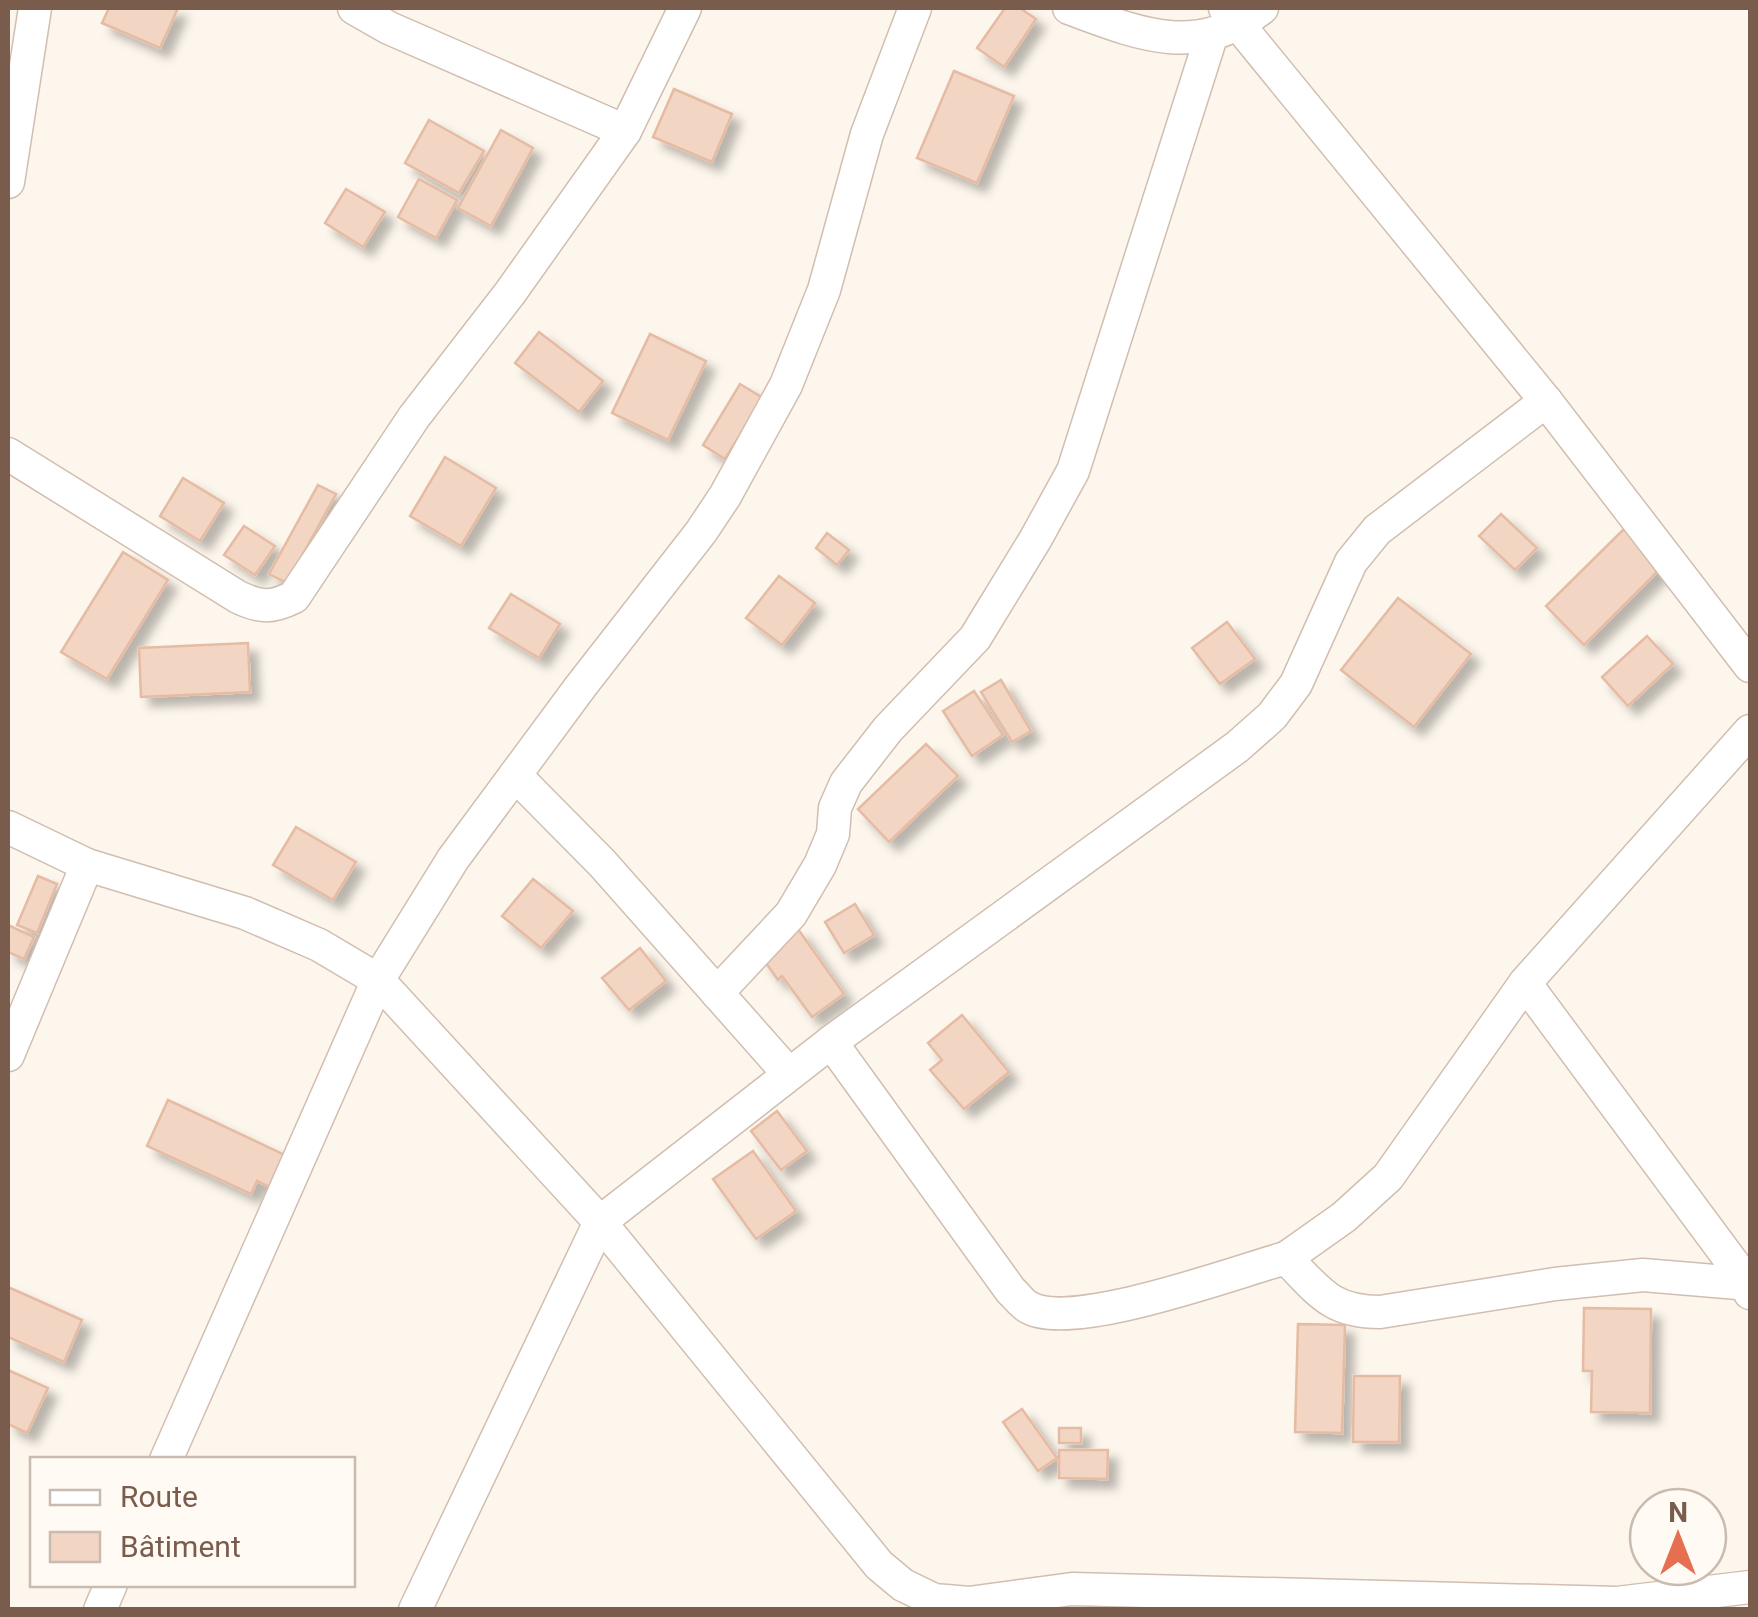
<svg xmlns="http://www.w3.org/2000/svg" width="1758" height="1617" font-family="Roboto,sans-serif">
<defs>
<filter id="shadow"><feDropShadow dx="9" dy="9" stdDeviation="5" flood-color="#0004"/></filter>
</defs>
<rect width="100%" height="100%" fill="#fdf6ec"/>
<g fill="#f3d5c3" stroke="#e6bba3" stroke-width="2.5" filter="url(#shadow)">
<polygon points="109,8 178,8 160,48 102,23"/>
<polygon points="1005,8 1020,8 1036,19 1004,67 977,48"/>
<polygon points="954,71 1014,96 977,183 917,158"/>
<polygon points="674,89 732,114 712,162 653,137"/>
<polygon points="429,120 484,151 459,193 405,163"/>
<polygon points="501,130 533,148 491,226 458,208"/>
<polygon points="419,179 457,200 436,238 398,217"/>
<polygon points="346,189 385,212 363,247 325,223"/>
<polygon points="539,332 603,381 579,412 515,363"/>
<polygon points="650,334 706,361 668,440 612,413"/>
<polygon points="740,384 763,398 725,459 703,445"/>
<polygon points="445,457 496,488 461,546 410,516"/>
<polygon points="183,478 224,503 200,541 160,516"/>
<polygon points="318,485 336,494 287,583 269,574"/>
<polygon points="1501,514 1537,548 1515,570 1479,536"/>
<polygon points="1630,523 1668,561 1584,645 1546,606"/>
<polygon points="244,526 275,546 255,575 224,555"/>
<polygon points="827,533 849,550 837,565 816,548"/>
<polygon points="123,552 168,580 107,679 61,652"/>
<polygon points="779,576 815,603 782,645 746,618"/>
<polygon points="511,594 560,624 539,658 489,628"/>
<polygon points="1398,598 1471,654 1414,727 1341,670"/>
<polygon points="1227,622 1255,659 1220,684 1192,648"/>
<polygon points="1647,636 1673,664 1628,706 1602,677"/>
<polygon points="248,643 250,692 141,697 139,648"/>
<polygon points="1001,680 1031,731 1012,742 981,692"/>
<polygon points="974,691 1003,735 972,756 943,711"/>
<polygon points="926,744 958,776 889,842 858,809"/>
<polygon points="296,827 356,862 333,900 273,865"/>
<polygon points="38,876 57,884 37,933 17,925"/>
<polygon points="533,879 573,911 541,948 502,916"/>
<polygon points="855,904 874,935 844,953 825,922"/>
<polygon points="8,925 34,937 24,959 8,952"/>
<polygon points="798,929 844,994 812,1017 782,976 778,980 761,956"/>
<polygon points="640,948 666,981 629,1010 602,978"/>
<polygon points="962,1015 1009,1072 964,1109 930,1070 942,1060 928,1043"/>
<polygon points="168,1100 287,1156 272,1188 257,1181 251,1194 147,1146"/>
<polygon points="777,1111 807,1151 781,1170 751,1131"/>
<polygon points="753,1151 796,1211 756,1239 713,1179"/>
<polygon points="8,1287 82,1320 64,1362 8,1337"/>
<polygon points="1584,1308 1651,1309 1650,1413 1591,1412 1592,1371 1583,1371"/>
<polygon points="1298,1324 1345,1325 1342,1433 1295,1432"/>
<polygon points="8,1370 48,1388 27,1433 8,1424"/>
<polygon points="1354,1376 1400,1376 1399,1442 1353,1442"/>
<polygon points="1022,1409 1057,1458 1038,1471 1003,1422"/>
<rect x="1059" y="1428" width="22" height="15"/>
<polygon points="1059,1450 1108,1450 1107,1479 1059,1478"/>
</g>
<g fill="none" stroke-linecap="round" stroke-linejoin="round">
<defs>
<g id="minor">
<polyline points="354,8 389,28 625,131"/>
<path d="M1069,8c70,26 128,51 193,0"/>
<polyline points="1225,8 1546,401 1750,666"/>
<polyline points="8,182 35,8"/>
<path d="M8,454l230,143c23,11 34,11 56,0l120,-180 96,-124 115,-162 60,-123"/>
<polyline points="515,775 602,863 789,1074"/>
<polyline points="8,827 87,865 245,913 319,945 378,980 600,1222 879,1565 903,1585 934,1600 969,1603 1072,1589 1617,1603 1750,1587"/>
<polyline points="1525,983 1749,1285 1750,1293"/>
<polyline points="717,993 791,914 820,865 833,834 835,808 846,783 888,729 975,638 1035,540 1073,471 1211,37"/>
<path d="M831,1042l180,249c5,4 11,13 17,16 43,26 207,-35 258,-49 33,33 44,54 94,54l175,-28 88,-9 107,9"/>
<polyline points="8,1055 87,865"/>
<polyline points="1286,1258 1344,1217 1388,1177 1525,983 1750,731"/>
<polyline points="166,1460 378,980 453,859 581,686 701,532 725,496 786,385 824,290 867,134 915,8"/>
<polyline points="100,1610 111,1584"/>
<polyline points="415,1610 600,1222 831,1042 1237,747 1272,716 1296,684 1351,562 1377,530 1546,401"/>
</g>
</defs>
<use href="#minor" stroke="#d1beb0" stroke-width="35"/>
<use href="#minor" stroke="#fff" stroke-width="32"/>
</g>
<rect width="1758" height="1617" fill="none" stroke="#7a5c4d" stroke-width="20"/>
<rect x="30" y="1457" width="325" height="130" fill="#fffaf3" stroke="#cabbb1" stroke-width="2.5"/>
<rect x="50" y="1490" width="50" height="15" fill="#ffffff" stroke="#cabbb1" stroke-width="2.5"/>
<text x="120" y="1507" font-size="30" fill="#7a5c4d">Route</text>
<rect x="50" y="1532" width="50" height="30" fill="#f3d5c3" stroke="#cabbb1" stroke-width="2.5"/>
<text x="120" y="1557" font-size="30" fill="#7a5c4d">Bâtiment</text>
<g transform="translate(1678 1537)"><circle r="48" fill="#fffaf3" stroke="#cabbb1" stroke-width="2.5"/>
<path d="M0-8L18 38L0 25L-18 38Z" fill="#e76f51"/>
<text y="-15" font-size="28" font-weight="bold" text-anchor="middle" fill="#7a5c4d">N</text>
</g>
</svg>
